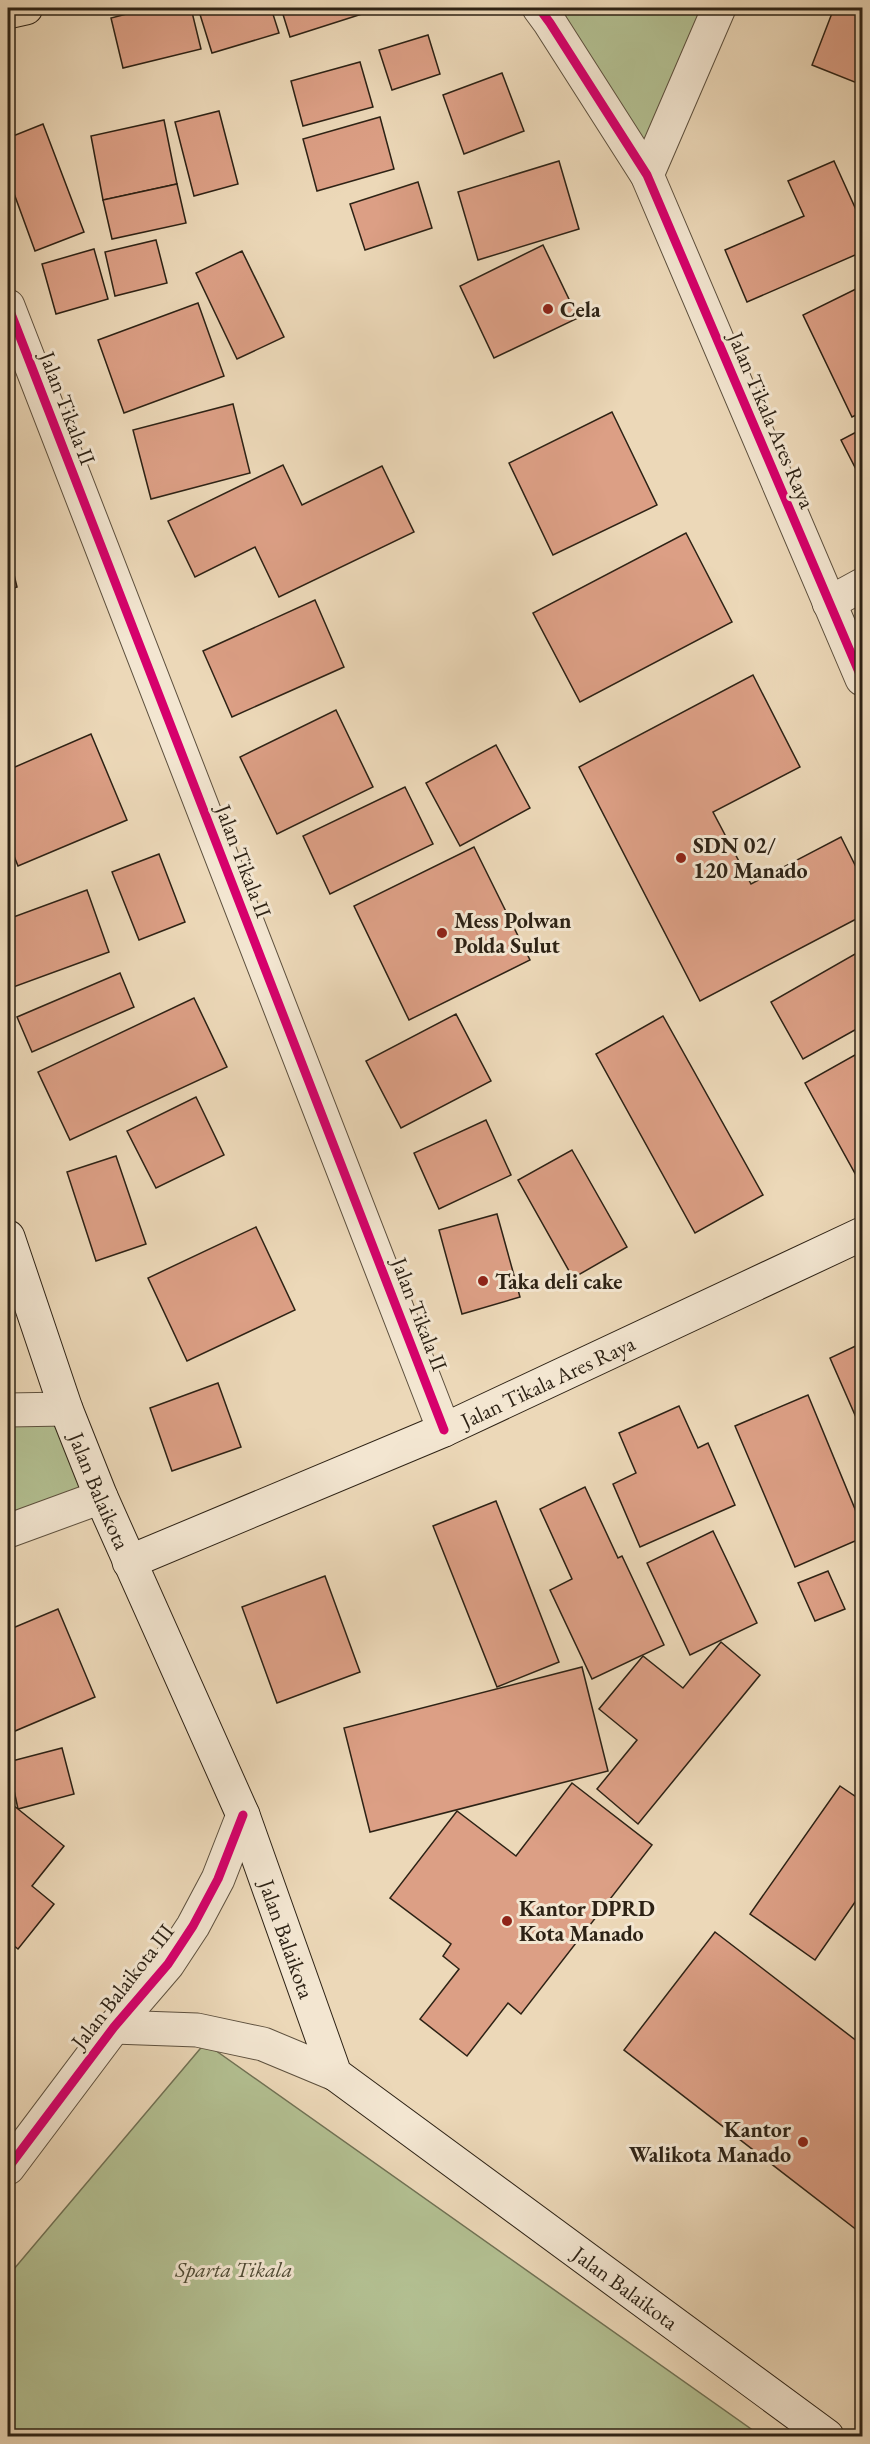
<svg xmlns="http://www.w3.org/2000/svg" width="870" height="2444" font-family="'EB Garamond',serif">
<rect width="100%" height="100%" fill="#ecd8b8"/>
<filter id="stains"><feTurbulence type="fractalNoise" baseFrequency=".00333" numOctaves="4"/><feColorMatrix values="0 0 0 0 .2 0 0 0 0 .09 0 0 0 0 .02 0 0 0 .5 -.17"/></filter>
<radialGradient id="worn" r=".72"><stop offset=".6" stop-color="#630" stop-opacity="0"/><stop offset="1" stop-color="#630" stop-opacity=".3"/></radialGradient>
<g fill="#b3c092" stroke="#707154" stroke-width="1.5">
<polygon points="547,8 708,8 644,158"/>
<polygon points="55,1417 94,1493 8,1524 8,1418"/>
<polygon points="205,2043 761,2436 8,2436 8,2276"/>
</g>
<g fill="#dc9f85" stroke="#2d2215" stroke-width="1.5">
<polygon points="150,8 191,8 201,49 123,68 111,18"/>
<polygon points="198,8 271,8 279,33 212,53"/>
<polygon points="281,8 360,8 362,14 290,37"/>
<polygon points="834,8 862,8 862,85 812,65"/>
<polygon points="428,35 440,74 392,90 379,50"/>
<polygon points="360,62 373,107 303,126 291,81"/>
<polygon points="502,73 524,131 464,154 443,95"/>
<polygon points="219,111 238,184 194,196 175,122"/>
<polygon points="380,117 394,169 317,191 303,139"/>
<polygon points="164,120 177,184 103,200 91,136"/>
<polygon points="43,124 84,232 35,251 8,177 8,138"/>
<polygon points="559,161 579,229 478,260 458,192"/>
<polygon points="834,161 862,223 862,252 747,302 725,250 804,216 788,181"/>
<polygon points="418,182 432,228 365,250 350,204"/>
<polygon points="177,184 186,223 112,239 103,200"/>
<polygon points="156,240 167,283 115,296 105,252"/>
<polygon points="543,245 578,318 494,358 460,286"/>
<polygon points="94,249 108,299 56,314 42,264"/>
<polygon points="242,251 284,337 237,359 196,273"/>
<polygon points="862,286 862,412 852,417 803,315"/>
<polygon points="198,303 224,376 124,413 98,340"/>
<polygon points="233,404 250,473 151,499 133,430"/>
<polygon points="612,412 657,505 553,555 509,463"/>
<polygon points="862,429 862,481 841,440"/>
<polygon points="283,465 302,505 382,466 414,532 279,597 255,547 195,577 168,521"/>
<polygon points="686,533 732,622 580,702 533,613"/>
<polygon points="8,550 17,587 8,590"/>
<polygon points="315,600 344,667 232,717 203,651"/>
<polygon points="753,675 800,767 713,812 751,884 841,837 862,879 862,916 700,1001 579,767"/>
<polygon points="336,710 373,787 277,834 240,757"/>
<polygon points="91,734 127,820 18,866 8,841 8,770"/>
<polygon points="496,745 530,808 460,846 426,783"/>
<polygon points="405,787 433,844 330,894 303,836"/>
<polygon points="474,847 530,960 409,1020 354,906"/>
<polygon points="159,854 185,922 139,940 112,872"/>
<polygon points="87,890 109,952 8,989 8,919"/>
<polygon points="862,950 862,1026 803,1059 771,1002"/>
<polygon points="120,973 134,1007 32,1052 17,1017"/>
<polygon points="194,998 227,1067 70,1140 38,1072"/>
<polygon points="456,1014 491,1081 401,1128 366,1061"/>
<polygon points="663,1016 763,1195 695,1233 596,1054"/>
<polygon points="862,1051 862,1186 805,1083"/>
<polygon points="196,1097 224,1155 156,1188 127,1131"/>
<polygon points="486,1120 511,1175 439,1209 414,1153"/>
<polygon points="572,1150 627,1247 573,1278 518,1180"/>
<polygon points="116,1156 146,1244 96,1261 67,1172"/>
<polygon points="497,1214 520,1297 462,1314 439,1230"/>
<polygon points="256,1227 295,1310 187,1361 148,1278"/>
<polygon points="862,1343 862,1431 830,1358"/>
<polygon points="218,1383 241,1447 172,1471 150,1408"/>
<polygon points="808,1395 862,1526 862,1538 795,1567 735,1426"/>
<polygon points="679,1406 698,1448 708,1443 735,1505 640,1547 613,1484 636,1473 619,1433"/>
<polygon points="585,1487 618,1558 622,1556 664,1645 592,1679 550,1590 572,1579 540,1509"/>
<polygon points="496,1501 559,1662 497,1687 433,1526"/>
<polygon points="713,1531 757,1623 690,1655 647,1563"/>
<polygon points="828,1571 845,1609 815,1621 798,1583"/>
<polygon points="325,1576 360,1672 277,1703 242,1607"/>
<polygon points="58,1609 95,1697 8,1734 8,1630"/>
<polygon points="721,1642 760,1675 638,1824 597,1789 637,1740 599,1709 643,1656 683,1688"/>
<polygon points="582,1667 608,1771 370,1832 344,1728"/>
<polygon points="62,1748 74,1794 18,1809 8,1762"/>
<polygon points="572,1783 652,1845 521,2014 508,2003 467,2056 420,2019 459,1969 443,1956 451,1944 390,1898 457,1811 516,1856"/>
<polygon points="840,1786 862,1801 862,1892 815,1960 750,1914"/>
<polygon points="8,1801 64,1846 32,1886 54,1904 18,1949 8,1941"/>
<polygon points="715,1932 862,2045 862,2234 624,2050"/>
</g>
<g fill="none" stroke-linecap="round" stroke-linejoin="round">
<defs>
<g id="minor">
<polyline points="8,306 444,1430"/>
<polyline points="829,603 862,585"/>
<polyline points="8,1410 66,1409"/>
<polyline points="8,1531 101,1497"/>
<polyline points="114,2027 197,2030 263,2044 335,2074"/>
<polyline points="8,2168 114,2027 168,1964 193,1926 218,1879 243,1815"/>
</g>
<g id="tertiary">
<polyline points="539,8 550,23 647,175 862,679"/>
<polyline points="647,175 719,8"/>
</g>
<g id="secondary">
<path id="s1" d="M8,1237l58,172 35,88 142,318 92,259 492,362"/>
<path id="s2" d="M129,1562l315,-132 418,-196"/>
</g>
<polyline id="trunk" points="8,12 26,8"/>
</defs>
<use href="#minor" stroke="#5d503e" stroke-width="35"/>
<use href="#tertiary" stroke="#5d503e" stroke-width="35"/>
<use href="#secondary" stroke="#2d2215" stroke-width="35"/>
<use href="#trunk" stroke="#2d2215" stroke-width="35"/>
<use href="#minor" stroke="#f3e6d1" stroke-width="33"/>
<use href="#tertiary" stroke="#f3e6d1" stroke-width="33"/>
<use href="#secondary" stroke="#f3e6d1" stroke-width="33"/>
<use href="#trunk" stroke="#ecd8b8" stroke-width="33"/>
<defs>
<g id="cycleway">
<polyline points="539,8 550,23 647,175 862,679"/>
<polyline points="8,306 444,1430"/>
<polyline points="8,2168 114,2027 168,1964 193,1926 218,1879 243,1815"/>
</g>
</defs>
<use href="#cycleway" stroke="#f3e6d1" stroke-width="13"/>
<use href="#cycleway" stroke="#d6006c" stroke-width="9"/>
</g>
<g fill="#8f2418" stroke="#f3e6d1" stroke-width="2">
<circle cx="548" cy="309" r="6"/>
<circle cx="681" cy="858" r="6"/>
<circle cx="442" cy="933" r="6"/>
<circle cx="483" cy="1281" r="6"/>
<circle cx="507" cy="1921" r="6"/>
<circle cx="803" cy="2142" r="6"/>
</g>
<g text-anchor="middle" stroke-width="6" stroke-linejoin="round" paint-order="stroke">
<g font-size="22" font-weight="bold" fill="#2d2215" stroke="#f3e6d1" text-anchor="start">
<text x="560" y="317">Cela</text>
<text x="693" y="853">SDN 02/<tspan x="693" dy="25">120 Manado</tspan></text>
<text x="454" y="928">Mess Polwan<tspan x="454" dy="25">Polda Sulut</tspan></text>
<text x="495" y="1289">Taka deli cake</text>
<text x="519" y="1916">Kantor DPRD<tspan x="519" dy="25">Kota Manado</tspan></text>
<text x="791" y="2137" text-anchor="end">Kantor<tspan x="791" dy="25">Walikota Manado</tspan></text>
</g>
<g font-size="22" fill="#2d2215" stroke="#f3e6d1">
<text transform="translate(68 408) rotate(69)" y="8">Jalan Tikala II</text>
<text transform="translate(772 420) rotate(67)" y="8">Jalan Tikala Ares Raya</text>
<text transform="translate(244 861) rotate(69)" y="8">Jalan Tikala II</text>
<text transform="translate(420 1314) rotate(69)" y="8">Jalan Tikala II</text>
<text dy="8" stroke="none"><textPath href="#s2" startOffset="456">Jalan Tikala Ares Raya</textPath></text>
<text dy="8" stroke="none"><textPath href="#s1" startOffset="270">Jalan Balaikota</textPath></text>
<text dy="8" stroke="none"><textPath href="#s1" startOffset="756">Jalan Balaikota</textPath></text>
<text transform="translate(122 1986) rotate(-52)" y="8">Jalan Balaikota III</text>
<text dy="8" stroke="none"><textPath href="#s1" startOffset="1260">Jalan Balaikota</textPath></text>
</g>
<g font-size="22" font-style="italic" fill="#4e4a34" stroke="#f3e6d1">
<text x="234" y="2277">Sparta Tikala</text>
</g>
</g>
<rect width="870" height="2444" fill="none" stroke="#ecd8b8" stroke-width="30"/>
<rect x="9" y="9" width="852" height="2426" fill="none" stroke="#2d2215" stroke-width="3"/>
<rect x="15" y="15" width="840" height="2414" fill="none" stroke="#2d2215" stroke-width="1.5"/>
<rect width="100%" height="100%" filter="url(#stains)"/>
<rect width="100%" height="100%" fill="url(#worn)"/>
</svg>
